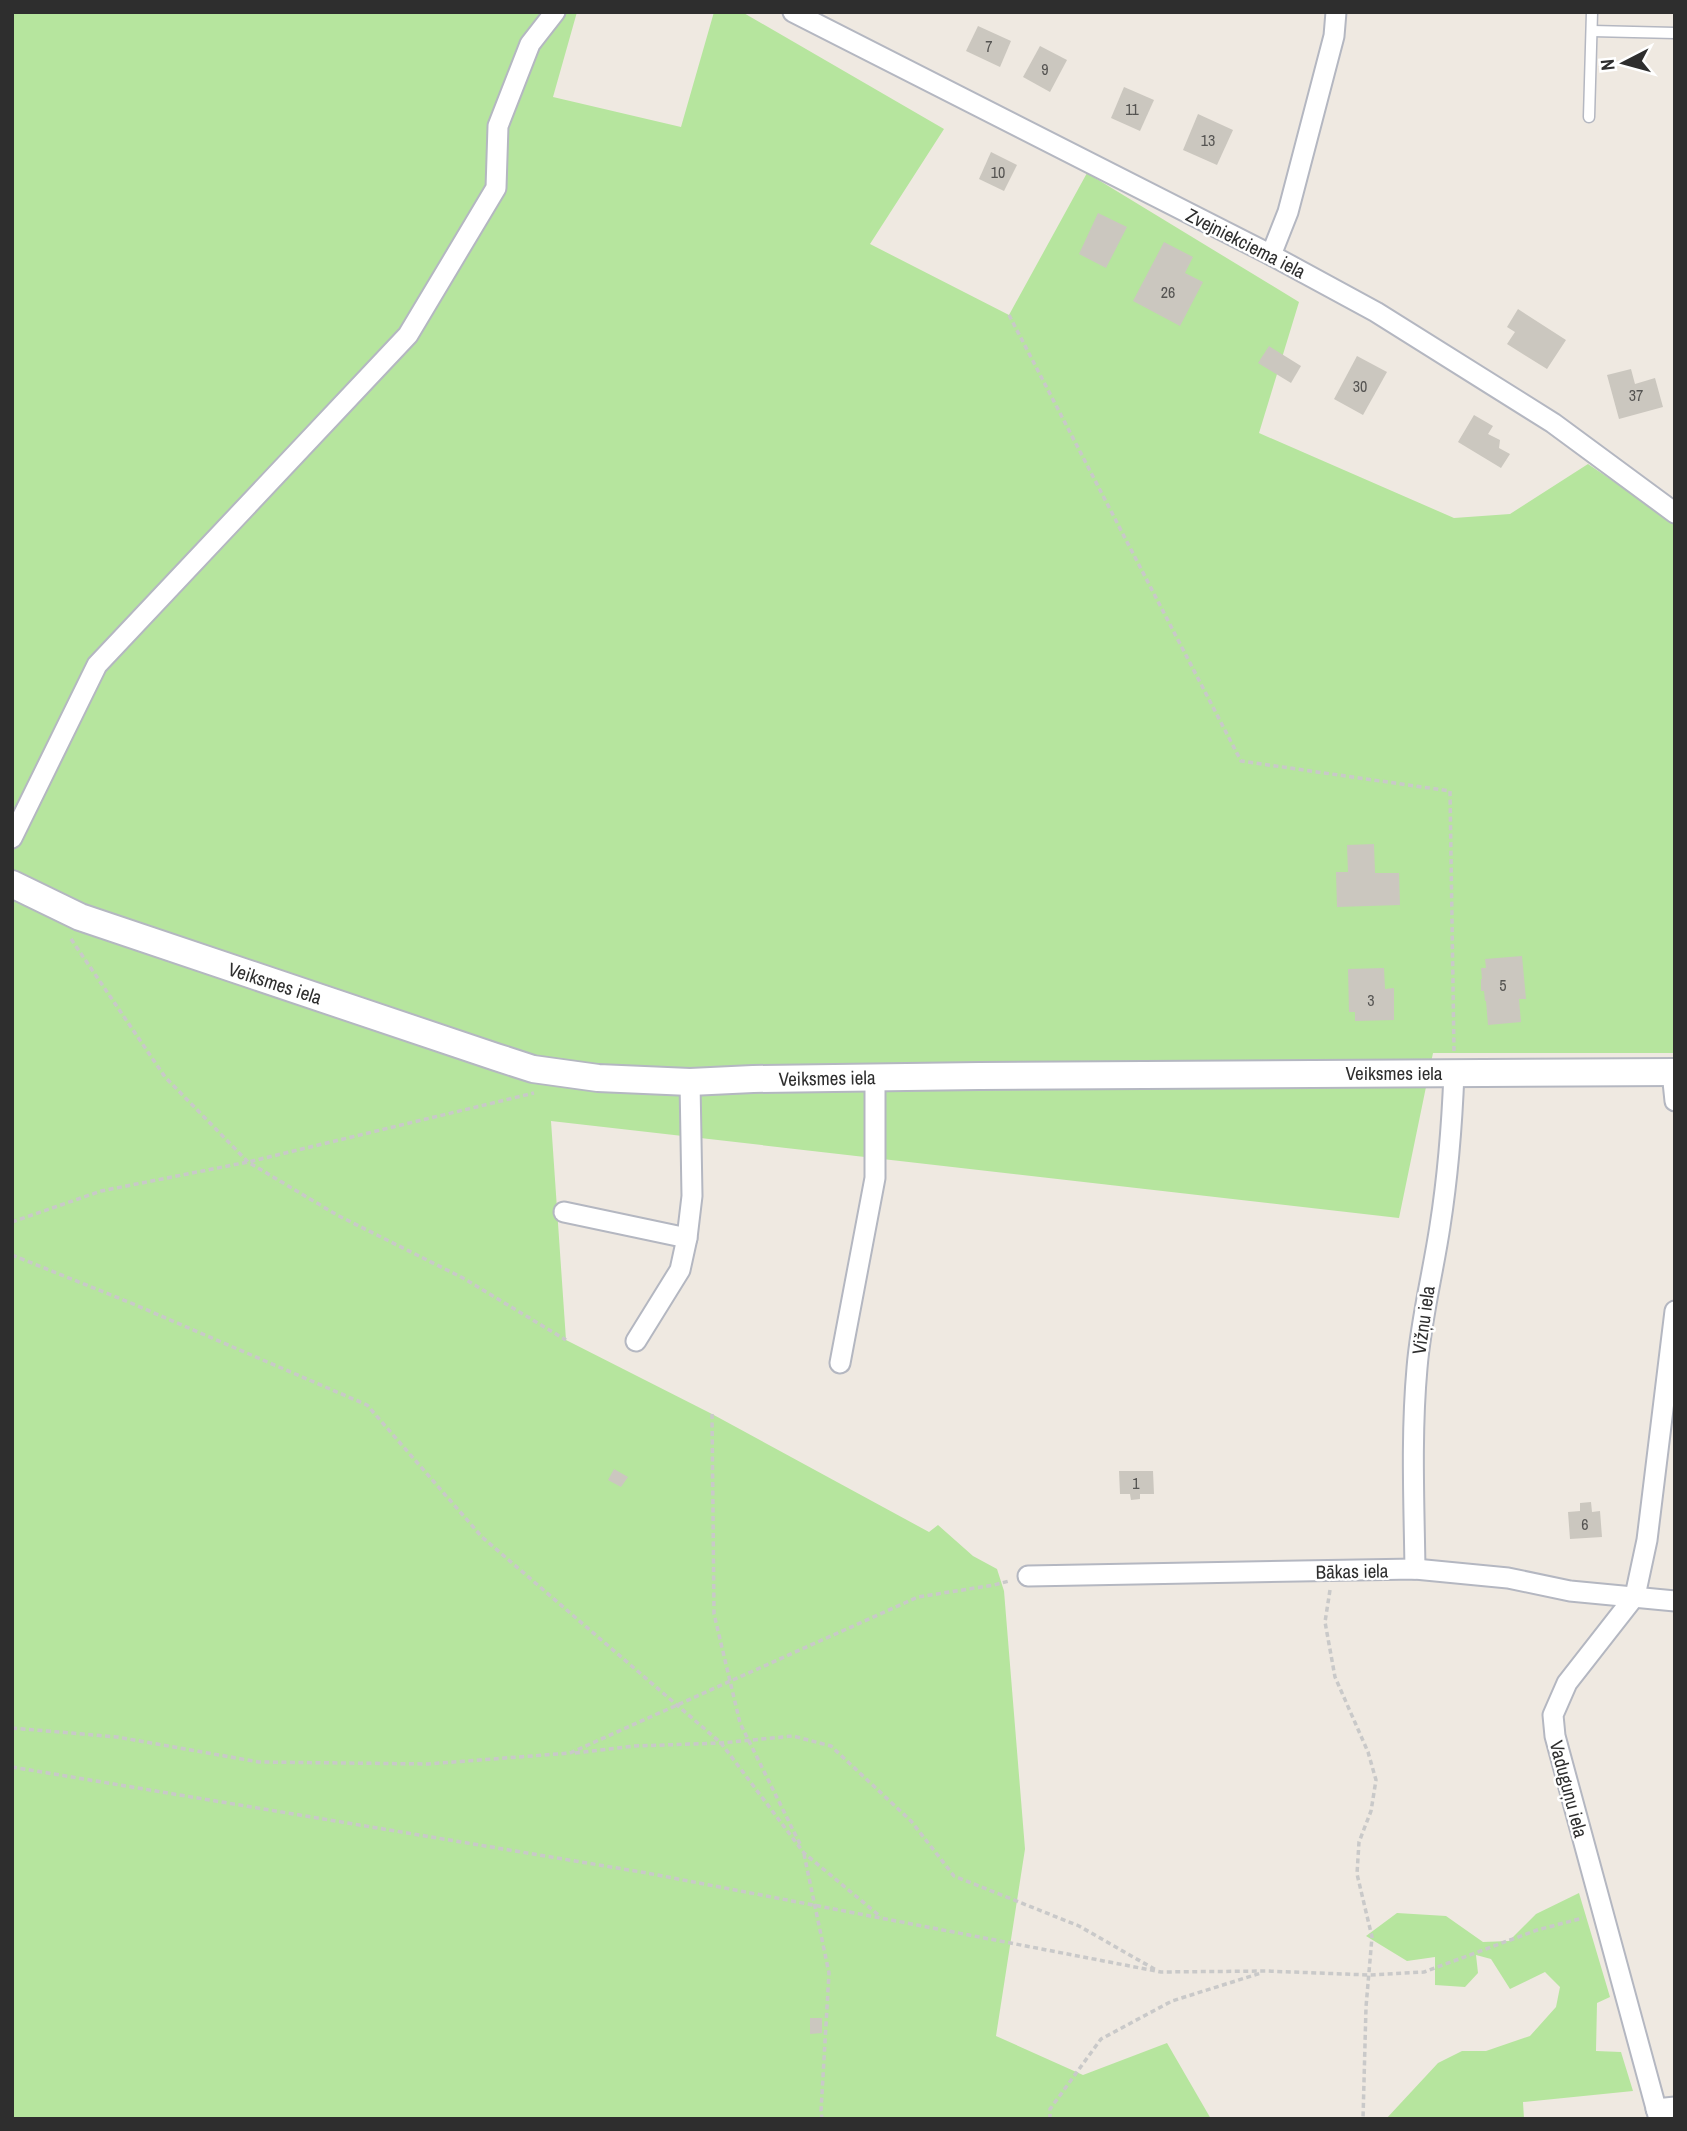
<svg xmlns="http://www.w3.org/2000/svg" width="1687" height="2131" font-family="'Archivo Narrow',sans-serif">
<rect width="100%" height="100%" fill="#efe9e1"/>
<g fill="#b6e59e">
<polygon points="12,12 577,12 553,97 681,127 714,12 742,12 944,129 870,244 1009,315 1087,173 1299,302 1259,433 1454,518 1510,514 1588,464 1638,498 1675,500 1675,1053 1433,1053 1399,1218 551,1121 566,1340 712,1414 929,1532 938,1525 973,1556 997,1569 1004,1591 1025,1849 996,2036 1083,2075 1167,2043 1211,2119 12,2119"/>
<polygon points="1579,1893 1610,1997 1597,2003 1596,2051 1621,2052 1633,2091 1523,2102 1524,2119 1386,2119 1438,2063 1462,2051 1486,2051 1530,2036 1556,2007 1560,1987 1545,1972 1510,1989 1491,1959 1476,1955 1478,1973 1465,1987 1435,1985 1435,1957 1407,1961 1366,1936 1397,1913 1446,1916 1483,1942 1509,1941 1536,1914"/>
</g>
<g fill="#cbc7bf">
<polygon points="978,26 1011,41 1000,67 966,51"/>
<polygon points="1040,46 1067,60 1050,92 1023,77"/>
<polygon points="1124,87 1154,100 1140,131 1111,118"/>
<polygon points="1198,114 1233,130 1217,165 1183,150"/>
<polygon points="991,152 1017,165 1004,191 979,179"/>
<polygon points="1098,213 1127,227 1106,268 1079,254"/>
<polygon points="1164,242 1193,257 1185,273 1203,282 1180,326 1133,301"/>
<polygon points="1518,309 1566,340 1547,369 1507,344 1515,332 1507,327"/>
<polygon points="1269,346 1301,366 1291,383 1258,363"/>
<polygon points="1357,356 1387,372 1363,415 1334,399"/>
<polygon points="1631,369 1635,384 1655,378 1663,407 1619,419 1607,375"/>
<polygon points="1474,415 1493,426 1488,434 1500,440 1499,448 1510,454 1501,468 1458,442"/>
<polygon points="1374,844 1375,873 1399,873 1400,905 1337,907 1336,872 1348,872 1347,845"/>
<polygon points="1522,956 1526,999 1519,999 1521,1022 1488,1025 1486,1001 1485,1001 1484,991 1481,991 1481,979 1482,979 1481,968 1486,968 1485,959"/>
<polygon points="1384,968 1385,989 1394,988 1394,1020 1355,1021 1355,1012 1349,1012 1348,969"/>
<polygon points="614,1469 628,1477 621,1487 608,1480"/>
<polygon points="1119,1471 1153,1471 1154,1494 1140,1494 1140,1499 1131,1500 1130,1494 1120,1494"/>
<polygon points="1591,1502 1592,1512 1600,1511 1602,1537 1570,1539 1568,1512 1580,1511 1580,1503"/>
<polygon points="810,2018 822,2018 822,2033 810,2034"/>
</g>
<g fill="none" stroke-linecap="round" stroke-linejoin="round">
<defs>
<g id="service">
<polyline points="1592,31 1675,33"/>
<polyline points="1589,117 1592,12"/>
</g>
<g id="minor">
<polyline points="793,12 1271,255 1376,312 1553,423 1675,513"/>
<polyline points="1271,255 1288,212 1334,36 1336,12"/>
<polyline points="12,838 97,665 408,335 496,188 498,126 530,44 555,12"/>
<polyline points="1672,1072 1675,1101"/>
<polyline points="564,1212 687,1238"/>
<polyline points="636,1341 680,1270 687,1238 692,1196 690,1082"/>
<polyline points="840,1363 875,1178 875,1077"/>
<path d="M1415,1569c-1,-67 -4,-134 2,-201 4,-49 16,-95 23,-142 8,-51 12,-102 14,-153"/>
<polyline points="1028,1576 1415,1569 1508,1578 1570,1591 1675,1601"/>
<polyline points="1656,2109 1675,2107"/>
<polyline points="1659,2119 1555,1736 1553,1715 1567,1683 1635,1596 1647,1540 1675,1311"/>
</g>
<polyline id="secondary" points="12,884 80,917 496,1057 533,1069 598,1078 690,1082 753,1079 979,1076 1675,1072"/>
</defs>
<use href="#service" stroke="#b4b7c1" stroke-width="13"/>
<use href="#minor" stroke="#b4b7c1" stroke-width="23"/>
<use href="#secondary" stroke="#b4b7c1" stroke-width="30"/>
<g stroke="#c9c9c9" stroke-width="3.5" stroke-dasharray="5 3.5" stroke-linecap="butt">
<polyline points="1009,315 1241,761 1450,791 1454,1051"/>
<polyline points="71,939 165,1077 248,1162 337,1215 463,1278 566,1340"/>
<polyline points="12,1222 101,1191 248,1162 534,1093"/>
<polyline points="12,1255 131,1303 367,1405 482,1537 721,1743 804,1853 881,1917"/>
<polyline points="712,1414 714,1614 740,1723 800,1844"/>
<polyline points="1330,1590 1325,1622 1335,1677 1368,1752 1376,1780 1371,1811 1359,1842 1357,1874 1372,1937 1366,2007 1363,2119"/>
<polyline points="12,1728 117,1737 259,1762 428,1764 570,1753 918,1597 994,1585 1009,1581"/>
<polyline points="575,1753 635,1746 721,1743 793,1736 831,1746 911,1821 954,1876 1079,1926 1156,1970"/>
<polyline points="12,1767 647,1873 1161,1972 1266,1971 1369,1975 1424,1972 1537,1930 1583,1918"/>
<polyline points="804,1854 829,1973 821,2111 822,2119"/>
<polyline points="1050,2119 1050,2109 1101,2039 1172,2001 1261,1973"/>
</g>
<use href="#service" stroke="#fff" stroke-width="10"/>
<use href="#minor" stroke="#fff" stroke-width="19"/>
<use href="#secondary" stroke="#fff" stroke-width="26"/>
</g>
<g text-anchor="middle" stroke-width="5" stroke-linejoin="round" paint-order="stroke">
<g font-size="16" fill="#555452">
<text x="989" y="52">7</text>
<text x="1045" y="75">9</text>
<text x="1132" y="115">11</text>
<text x="1208" y="146">13</text>
<text x="998" y="178">10</text>
<text x="1168" y="298">26</text>
<text x="1360" y="392">30</text>
<text x="1636" y="401">37</text>
<text x="1503" y="991">5</text>
<text x="1371" y="1006">3</text>
<text x="1136" y="1489">1</text>
<text x="1585" y="1530">6</text>
</g>
<g font-size="19" fill="#2e2e2e" stroke="#fff">
<text transform="translate(1246 243) rotate(27)" y="7">Zvejniekciema iela</text>
<text transform="translate(275 983) rotate(18)" y="7">Veiksmes iela</text>
<text x="1394" y="1080">Veiksmes iela</text>
<text transform="translate(827 1078) rotate(-1)" y="7">Veiksmes iela</text>
<text transform="translate(1423 1320) rotate(-82)" y="7">Vižņu iela</text>
<text transform="translate(1352 1571) rotate(-1)" y="7">Bākas iela</text>
<text transform="translate(1569 1789) rotate(75)" y="7">Vaduguņu iela</text>
</g>
</g>
<rect width="1687" height="2131" fill="none" stroke="#2e2e2e" stroke-width="28"/>
<g transform="translate(1624 63) rotate(264)" stroke="#ffffff" stroke-width="5" paint-order="stroke">
<path d="M0-5L12 26L0 18L-12 26Z" fill="#2e2e2e"/>
<text y="-10" font-size="19" font-weight="bold" text-anchor="middle" fill="#2e2e2e">N</text>
</g>
</svg>
